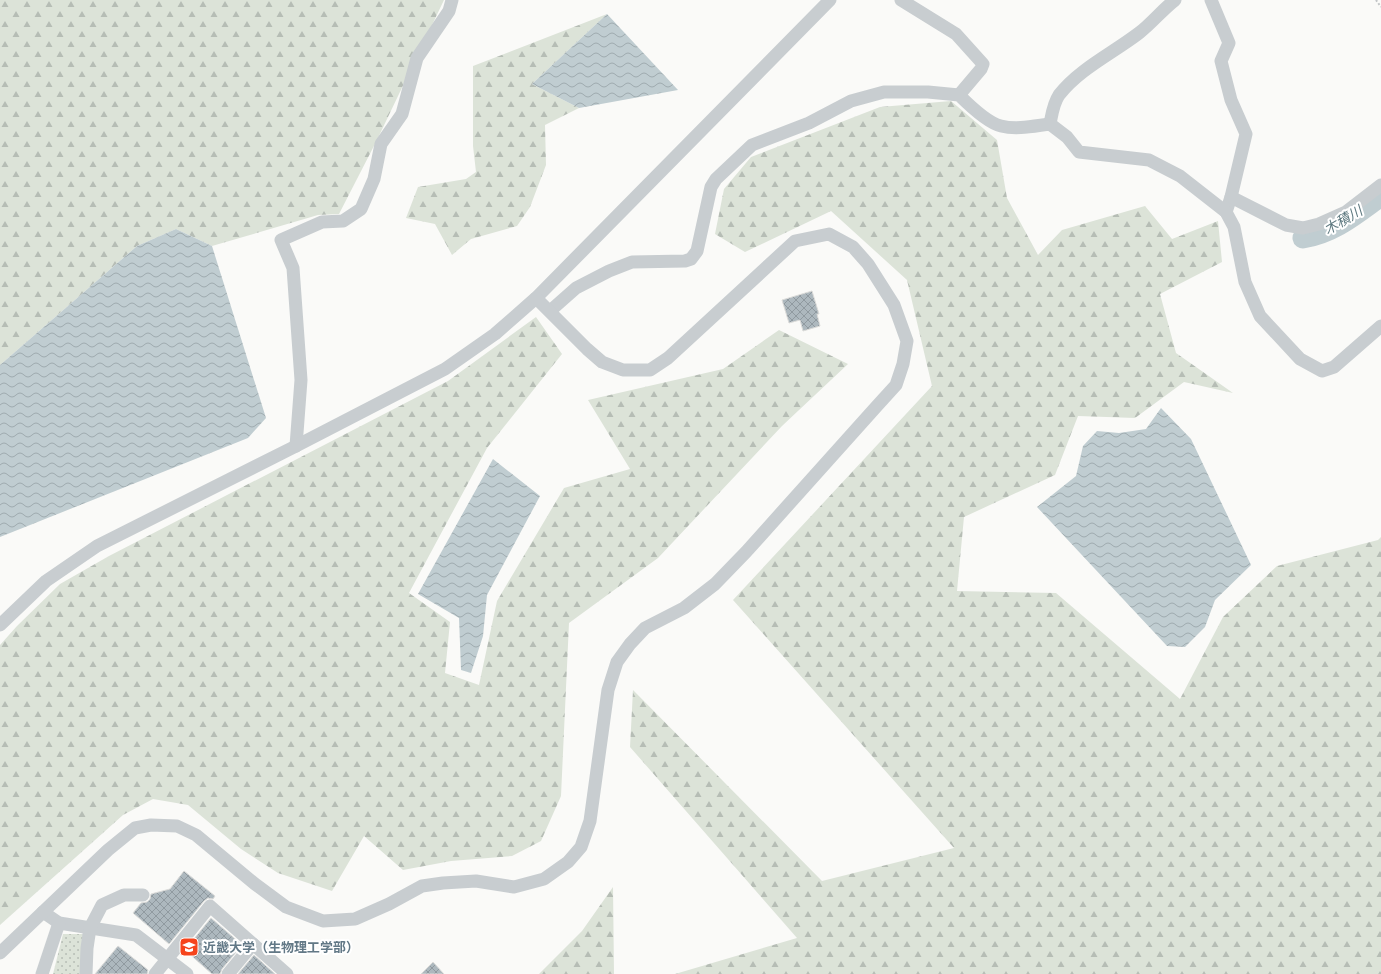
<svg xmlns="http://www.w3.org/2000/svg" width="1381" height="974" font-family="'Noto Sans','Noto Sans JP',sans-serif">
<defs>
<pattern id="grass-dots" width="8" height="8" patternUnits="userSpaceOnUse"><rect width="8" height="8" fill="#dce3d8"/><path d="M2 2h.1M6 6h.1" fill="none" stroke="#b6bdb5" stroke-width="1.8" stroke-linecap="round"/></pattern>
<pattern id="forest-firs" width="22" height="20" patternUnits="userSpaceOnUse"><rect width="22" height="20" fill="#dce3d8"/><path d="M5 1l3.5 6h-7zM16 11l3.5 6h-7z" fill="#b6bdb5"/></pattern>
<pattern id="water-waves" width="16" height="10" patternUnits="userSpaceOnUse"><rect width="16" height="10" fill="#c0cdd1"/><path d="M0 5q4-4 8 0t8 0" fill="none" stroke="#9fabaf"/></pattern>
<pattern id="building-cross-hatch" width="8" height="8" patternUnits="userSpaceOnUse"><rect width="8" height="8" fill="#adb8be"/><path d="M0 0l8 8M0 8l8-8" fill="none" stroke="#909aa0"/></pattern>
</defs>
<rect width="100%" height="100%" fill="#fafaf8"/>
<polygon fill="url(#grass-dots)" points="63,934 83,934 88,974 53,974"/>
<g fill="url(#forest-firs)">
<polygon points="0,0 444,0 376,142 339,214 318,215 212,246 176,229 137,246 0,365"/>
<polygon points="607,14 532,84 579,108 545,125 546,165 530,207 517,226 471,239 452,255 435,224 406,218 418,187 466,179 476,172 473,146 473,66"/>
<polygon points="951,101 997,140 1007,198 1038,255 1062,230 1145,206 1172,239 1218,221 1222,262 1160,294 1176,353 1233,393 1184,382 1135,418 1078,416 1055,475 964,517 957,591 1056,593 1180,699 1223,617 1277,566 1378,540 1381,537 1381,974 675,974 797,938 630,747 633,690 822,881 954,848 733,600 932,386 907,280 831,211 745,252 715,234 724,189 751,157 880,107"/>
<polygon points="536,317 562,354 487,448 409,593 450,622 445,673 479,685 497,601 564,488 630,469 588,400 723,369 779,330 848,364 782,426 658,558 569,623 561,796 541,841 512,856 451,861 403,870 364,836 332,891 278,873 241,849 188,805 153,799 123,815 0,925 0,645 17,626 60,584 109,556 448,381"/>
<polygon points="613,887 614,974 539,974 582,931"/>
</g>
<g fill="url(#water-waves)">
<polygon points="607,14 678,90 579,108 532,84"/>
<polygon points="176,229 212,246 266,418 248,438 0,537 0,365 137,246"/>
<polygon points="1161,408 1191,439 1251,565 1215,600 1205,627 1185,647 1167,646 1037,507 1076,476 1083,446 1097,431 1119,433 1146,429"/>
<polygon points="493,459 540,496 487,595 483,636 471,673 461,670 459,618 418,594"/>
</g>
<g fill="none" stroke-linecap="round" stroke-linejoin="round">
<path stroke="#c0cdd1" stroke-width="21" d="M1303,238c31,-5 53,-24 78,-42"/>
</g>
<g fill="url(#building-cross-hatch)" stroke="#dcdcda">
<polygon points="812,291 819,314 817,314 820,326 803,331 800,320 789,323 782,300"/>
<polygon points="184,871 215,896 213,899 208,898 204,901 169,944 133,913 141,903 147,902 150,899 151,894 170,889"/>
<polygon points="211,918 242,945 222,969 220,974 212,974 185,950"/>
<polygon points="118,946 148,970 147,974 95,974"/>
<polygon points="254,955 275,974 238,974"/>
<polygon points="433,962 444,974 421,974"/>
</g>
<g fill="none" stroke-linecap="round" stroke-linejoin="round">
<polyline stroke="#c1c4c6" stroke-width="2" stroke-dasharray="2 2" stroke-linecap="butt" points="1376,0 1381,7"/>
<g stroke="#c8cdd0" stroke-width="13">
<polyline points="901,0 956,34 983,64 981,69 959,95"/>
<polyline points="1211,0 1229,43 1221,61 1231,100 1246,134 1231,197 1226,212"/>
<path d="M1050,124c2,-10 3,-20 9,-29 20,-26 54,-42 80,-62 13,-10 23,-23 36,-33"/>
<polyline points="1231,197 1286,225 1303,228 1319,224 1346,212 1381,185"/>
<path d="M550,311l26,-23 33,-17 23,-9 53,-1 6,-2 6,-8 14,-64 5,-8 36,-34 57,-22 42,-22 33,-9h44l31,3c9,9 29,28 42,31 16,4 33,0 49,-2l17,13 12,15 70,8 31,16 46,36 8,15 11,55 15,34 40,43 22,12 12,-4 47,-41"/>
<polyline points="296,446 301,380 293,268 281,240 322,222 343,221 361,209 374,179 381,144 402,114 417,58 449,11 452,0"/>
<polyline points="0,625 46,581 97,546 296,446 445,369 495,334 536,298 830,0"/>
<polyline points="43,912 59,923 136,935 187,974"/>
<polyline points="0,953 108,850 135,828 151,825 177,826 196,835 255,884 286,907 323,921 355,919 389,904 422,886 443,883 476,881 514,887 544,879 568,862 581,847 590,821 608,690 617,662 630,644 645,628 684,608 715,584 746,552 876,407 896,385 903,364 907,341 894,305 868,264 853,247 829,234 795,241 668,358 650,370 623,370 602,362 587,349 536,298"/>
<polyline points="42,974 59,923"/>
<polyline points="86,974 87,948 90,928 102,905 124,895 143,895"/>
<polyline points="155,974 210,906 287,974"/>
<polyline points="228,974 253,944"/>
</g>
</g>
<defs>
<symbol id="university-square" viewBox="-11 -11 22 22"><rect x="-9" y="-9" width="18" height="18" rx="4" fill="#f6441c" stroke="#fff"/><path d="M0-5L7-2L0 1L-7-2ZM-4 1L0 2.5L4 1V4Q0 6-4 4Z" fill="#fff"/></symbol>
</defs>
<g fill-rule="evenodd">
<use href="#university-square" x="178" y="936" width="22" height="22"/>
</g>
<g text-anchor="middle" stroke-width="4" stroke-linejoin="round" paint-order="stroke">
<g font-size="13" font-weight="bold" fill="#627886" stroke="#fff" text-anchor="start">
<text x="203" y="952">近畿大学（生物理工学部）</text>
</g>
<g font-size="14" font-style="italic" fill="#5d787f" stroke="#fff">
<text transform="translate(1343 220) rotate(-31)" y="5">木積川</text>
</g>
</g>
</svg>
